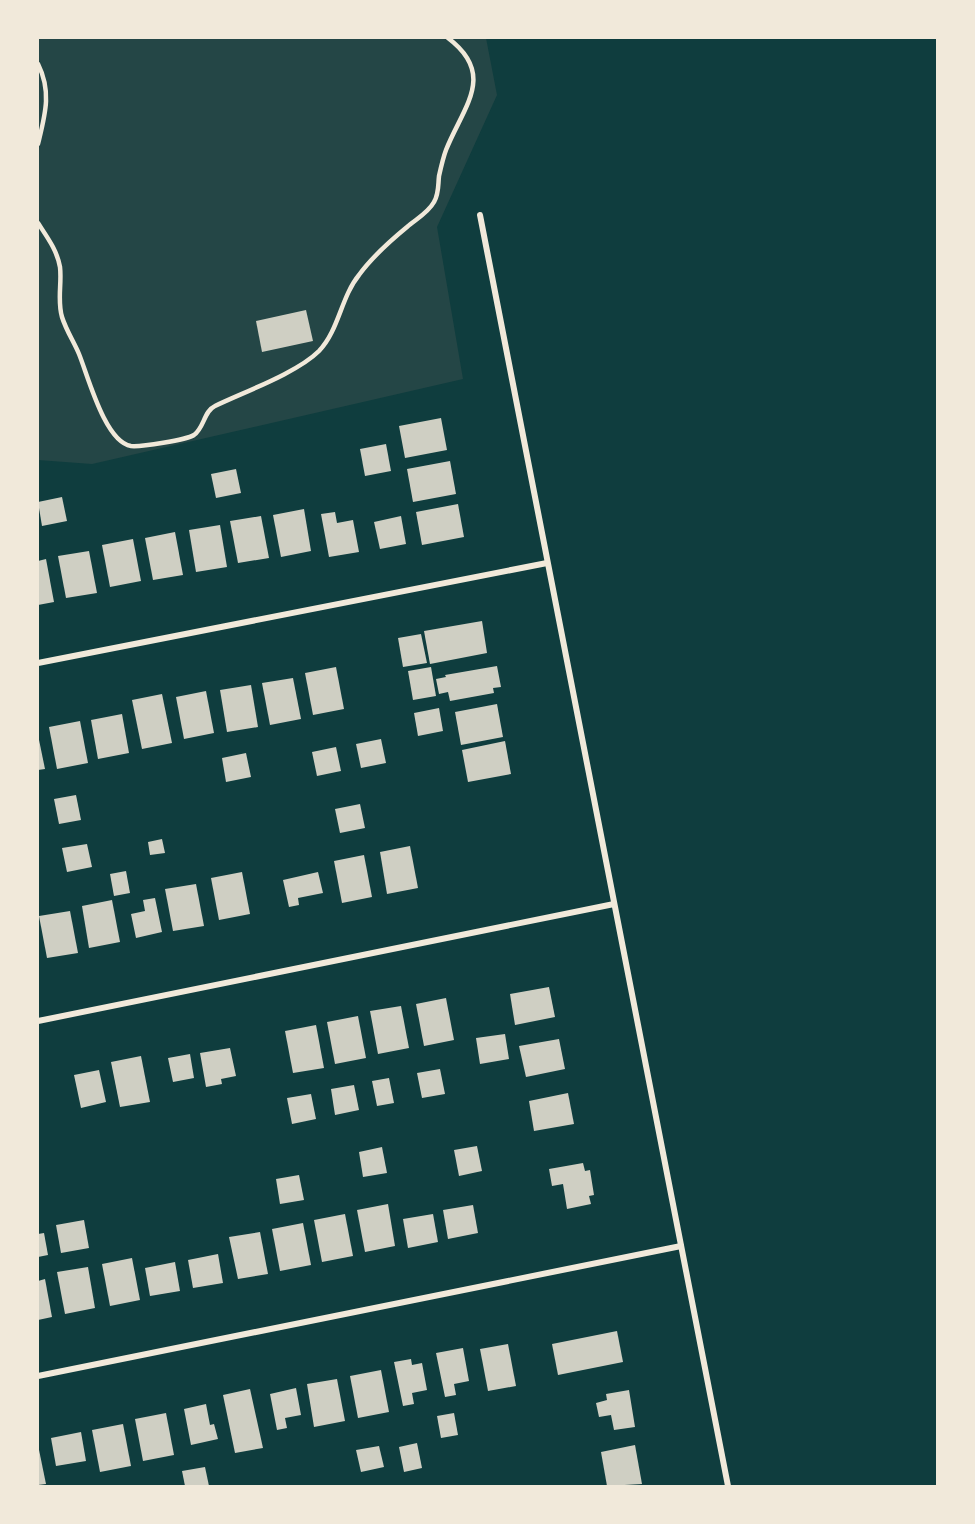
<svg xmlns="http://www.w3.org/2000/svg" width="975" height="1524" font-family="Figtree,sans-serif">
<rect width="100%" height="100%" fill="#0f3d3e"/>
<polygon fill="#244646" points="38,38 486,38 497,95 437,227 463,379 92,464 38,460"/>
<g fill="#cfcfc3">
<polygon points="306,310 313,341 262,352 256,321"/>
<polygon points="441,418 447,450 405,458 399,426"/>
<polygon points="386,444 391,471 365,476 360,449"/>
<polygon points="450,461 456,494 413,502 407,469"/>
<polygon points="236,469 241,493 216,498 211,474"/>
<polygon points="62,497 67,521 42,526 38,502"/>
<polygon points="458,504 464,537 422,545 416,512"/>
<polygon points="304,509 311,551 281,557 273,515"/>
<polygon points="335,512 337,523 353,520 359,552 329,557 321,514"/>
<polygon points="261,516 269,558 238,563 230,521"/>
<polygon points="401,516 406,544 380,549 374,522"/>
<polygon points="220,525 227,567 196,572 189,530"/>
<polygon points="175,532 183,575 153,580 145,538"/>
<polygon points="133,539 141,581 110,587 102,545"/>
<polygon points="89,551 97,593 66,598 58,556"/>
<polygon points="46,559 54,602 38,605 38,561"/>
<polygon points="482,621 487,653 430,664 424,631"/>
<polygon points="421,634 427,663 403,667 398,638"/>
<polygon points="497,666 501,687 493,688 494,693 450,701 448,692 439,694 436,679 446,677 445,675"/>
<polygon points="336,667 344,709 313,715 305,673"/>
<polygon points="431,667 436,696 413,700 408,671"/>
<polygon points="293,678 301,719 270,725 262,683"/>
<polygon points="251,685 258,727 227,732 220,690"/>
<polygon points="206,691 214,733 184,739 176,697"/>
<polygon points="162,694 172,743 142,749 132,700"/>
<polygon points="497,704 503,737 461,745 455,712"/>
<polygon points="439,708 443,731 418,736 414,713"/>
<polygon points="122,714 129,753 98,759 91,720"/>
<polygon points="80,721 88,763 57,769 49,727"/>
<polygon points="38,735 45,769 38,770"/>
<polygon points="381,739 386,763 361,768 356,744"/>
<polygon points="505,741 511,774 468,782 462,750"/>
<polygon points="336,747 341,771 317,776 312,752"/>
<polygon points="246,753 251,777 226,782 222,758"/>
<polygon points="76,795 81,820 59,824 54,799"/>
<polygon points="360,804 365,828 340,833 335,809"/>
<polygon points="162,839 165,853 150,855 148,842"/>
<polygon points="87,844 92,867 67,872 62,848"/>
<polygon points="410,846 418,888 387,894 380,852"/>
<polygon points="364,855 372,897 342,903 334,861"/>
<polygon points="126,871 130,893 114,896 110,874"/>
<polygon points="242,872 250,914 219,920 211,878"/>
<polygon points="318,872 323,893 298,898 299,905 289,907 283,880"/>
<polygon points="196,884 204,926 173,931 165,889"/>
<polygon points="155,898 162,932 136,938 131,914 145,911 143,900"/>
<polygon points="112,900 120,942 89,948 82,906"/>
<polygon points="70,911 78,953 47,958 39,916"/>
<polygon points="549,987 555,1017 515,1025 510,994"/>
<polygon points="446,998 454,1040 424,1046 416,1004"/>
<polygon points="401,1006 409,1048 378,1054 370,1011"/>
<polygon points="358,1016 366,1058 335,1064 327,1022"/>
<polygon points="316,1025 324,1068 293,1073 285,1031"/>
<polygon points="505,1034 509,1059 480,1064 476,1038"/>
<polygon points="559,1039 565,1069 526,1077 519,1046"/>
<polygon points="230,1048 236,1076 221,1079 222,1084 206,1087 200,1053"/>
<polygon points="190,1054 194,1078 173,1082 168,1058"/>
<polygon points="141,1056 150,1102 120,1107 111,1062"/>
<polygon points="440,1069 445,1094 422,1098 417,1073"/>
<polygon points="99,1070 106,1102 81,1108 74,1075"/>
<polygon points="389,1078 394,1103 377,1106 372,1081"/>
<polygon points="354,1085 359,1110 335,1115 331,1089"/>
<polygon points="568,1093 574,1124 534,1131 529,1101"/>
<polygon points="311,1094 316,1119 292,1124 287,1098"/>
<polygon points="477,1146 482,1171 459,1176 454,1150"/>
<polygon points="382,1147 387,1173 363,1177 359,1152"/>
<polygon points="583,1163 585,1171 590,1170 594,1195 589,1196 591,1204 567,1209 563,1184 552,1186 549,1169"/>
<polygon points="299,1175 304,1200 280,1204 276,1179"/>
<polygon points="388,1204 395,1246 365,1252 357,1210"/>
<polygon points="473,1205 478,1233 448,1239 443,1210"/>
<polygon points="345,1214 353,1256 322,1262 314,1220"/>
<polygon points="433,1214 438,1242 408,1248 403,1219"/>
<polygon points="84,1220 89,1248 61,1253 56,1225"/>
<polygon points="303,1223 311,1265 280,1271 272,1229"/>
<polygon points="260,1232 268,1274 238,1279 229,1237"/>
<polygon points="44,1233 48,1255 38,1257 38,1234"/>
<polygon points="218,1254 223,1283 193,1288 188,1260"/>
<polygon points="132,1258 140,1300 110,1306 102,1264"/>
<polygon points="175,1262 180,1291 150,1296 145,1268"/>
<polygon points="88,1267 95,1308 65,1314 57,1272"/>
<polygon points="45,1279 52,1317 38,1320 38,1281"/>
<polygon points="617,1331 623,1362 558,1375 552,1344"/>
<polygon points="508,1344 516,1386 488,1391 480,1349"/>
<polygon points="463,1348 469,1381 454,1384 456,1395 445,1397 436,1353"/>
<polygon points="411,1359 412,1365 422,1363 427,1390 412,1393 414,1404 403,1406 394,1362"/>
<polygon points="381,1370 389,1412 358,1418 350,1376"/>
<polygon points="337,1379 345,1421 314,1427 307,1384"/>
<polygon points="296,1388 301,1415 285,1418 287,1428 277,1430 270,1394"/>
<polygon points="250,1389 263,1448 235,1453 223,1395"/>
<polygon points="629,1390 635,1427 614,1430 611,1415 599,1417 596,1403 607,1400 606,1394"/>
<polygon points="206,1404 210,1425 214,1424 218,1439 191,1445 184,1409"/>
<polygon points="166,1413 174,1455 143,1461 135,1419"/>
<polygon points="454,1413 458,1435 441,1438 437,1416"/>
<polygon points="123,1424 131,1466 100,1472 92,1430"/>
<polygon points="81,1432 86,1461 56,1466 51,1438"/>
<polygon points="417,1443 422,1468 404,1472 399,1447"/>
<polygon points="38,1445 46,1484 38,1485"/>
<polygon points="635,1445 642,1484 607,1486 601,1452"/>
<polygon points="379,1446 384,1467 361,1472 356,1450"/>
<polygon points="205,1467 209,1486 185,1486 182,1471"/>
</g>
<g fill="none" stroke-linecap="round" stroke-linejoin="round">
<g stroke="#f1e9da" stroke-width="4.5">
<path d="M38,64c14,28 7,51 0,80"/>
<path d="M38,223c9,14 19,27 22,44 2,17 -3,33 2,50 4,13 12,25 17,37 9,22 26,88 52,92 10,1 55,-6 63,-11 10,-7 10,-24 21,-29 29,-14 82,-33 104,-55 20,-21 22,-54 40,-76 13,-18 31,-34 48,-48 9,-8 21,-14 27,-25 5,-8 4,-17 5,-26 2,-9 4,-18 7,-26 17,-43 51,-75 2,-112"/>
</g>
<g stroke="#f1e9da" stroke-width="6">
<polyline points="480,215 728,1486"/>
<polyline points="38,663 547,563"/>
<polyline points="38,1021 614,904"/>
<polyline points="38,1376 681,1246"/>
</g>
</g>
<rect width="975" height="1524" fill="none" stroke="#f1e9da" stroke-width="78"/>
</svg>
